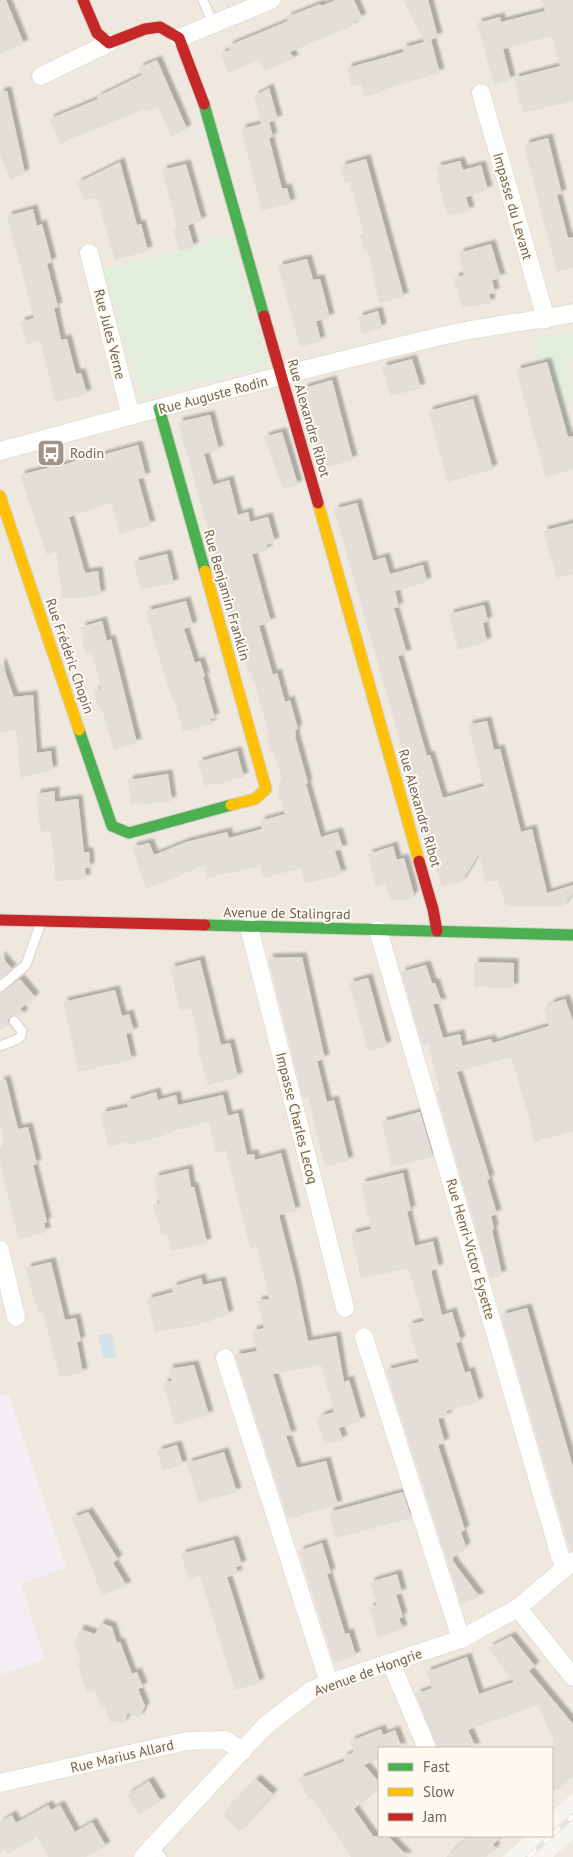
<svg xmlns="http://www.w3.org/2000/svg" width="573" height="1857" font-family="'PT Sans',sans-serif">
<defs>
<filter id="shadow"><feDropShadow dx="4.5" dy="-4.5" stdDeviation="1" flood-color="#0004"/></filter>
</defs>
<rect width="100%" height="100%" fill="#f6f5f0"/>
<g fill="#eee8de">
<polygon points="0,0 573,0 573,1793 552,1812 552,1748 379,1748 379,1836 526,1836 503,1857 0,1857"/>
<polygon points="573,1839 573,1857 553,1857"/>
</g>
<polygon fill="#f4eef4" points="9,1394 66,1568 21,1584 45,1660 0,1674 0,1395"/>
<g fill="#e3eddc">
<polygon points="231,235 268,366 141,397 103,270"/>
<path d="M573,332v26l-4,2c2,9 4,27 4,36 -1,4 -5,5 -5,11 0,13 5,12 1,26l-21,-72 -9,1 -4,-24z"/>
</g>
<polygon fill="#d2e2e6" points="111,1333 116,1357 104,1359 98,1335"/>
<g fill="#e3ded7" filter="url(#shadow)">
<polygon points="0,0 6,0 24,44 0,54"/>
<polygon points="336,0 354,0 362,18 353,22 354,25 290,52 294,59 264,71 259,60 228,73 220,54 230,50 228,46 288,21 287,17 320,4 321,6"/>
<polygon points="403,0 428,0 438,37 427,41 431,40 440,73 384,89 385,91 364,97 361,84 352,86 347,68 404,52 402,48 424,42"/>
<polygon points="542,0 573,0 573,101 523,113 514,78 560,66 552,36 503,49 511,80 494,85 477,23 500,17 501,22 545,11"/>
<polygon points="157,60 187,129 171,137 158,106 146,112 144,109 60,144 49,119 98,99 97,97 142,75 138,68"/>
<polygon points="269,88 278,120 269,122 273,137 269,138 282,189 287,188 291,203 262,211 241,129 261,124 254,96"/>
<polygon points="7,91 25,173 11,180 0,155 0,92"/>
<polygon points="548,138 562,194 557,195 568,238 573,237 573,268 557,272 525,150 525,144"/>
<polygon points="366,159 404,297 379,303 368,251 364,252 360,235 364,234 350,182 345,183 341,166"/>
<polygon points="460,161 463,170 481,165 488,190 466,197 470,211 448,216 437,178 439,177 436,167"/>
<polygon points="120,162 137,225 141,224 148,251 115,260 97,198 84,200 77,183"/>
<polygon points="186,164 202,221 188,225 194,247 179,251 173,229 177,228 162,170"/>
<polygon points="33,209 37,226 42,224 52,262 47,264 58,307 54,308 61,340 67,339 76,374 81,373 87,394 56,402 40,341 26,345 23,333 20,322 34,318 7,216"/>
<polygon points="491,244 501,278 492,280 495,293 489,294 491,303 462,308 454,278 464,275 459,253"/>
<polygon points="307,259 313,280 320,279 330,318 316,321 321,341 300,347 278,266"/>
<polygon points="378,311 382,328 362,334 358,317"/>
<polygon points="412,359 421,388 390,396 382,367"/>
<polygon points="547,362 568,437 573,436 573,469 546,477 516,370"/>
<polygon points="332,380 353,460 322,468 301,394 304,388"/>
<polygon points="473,399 493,469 448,482 428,411"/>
<polygon points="210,415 219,450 204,454 213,485 229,480 238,515 248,512 250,522 268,517 275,542 266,545 268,550 252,554 271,622 259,626 273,675 277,673 285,702 290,700 298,729 295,730 296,736 295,736 308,783 306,784 321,837 338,832 343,849 335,851 342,874 305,884 301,868 263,878 260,866 208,878 205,865 146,889 132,847 149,843 154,855 186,842 227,832 229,838 262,829 260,821 285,814 279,794 279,781 282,779 274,752 271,753 267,739 270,738 258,695 251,671 248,672 178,422"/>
<polygon points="282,432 298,485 283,489 264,437"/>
<polygon points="138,445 146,477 138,479 151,525 120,534 111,503 69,517 85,573 98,571 101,595 69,599 69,598 62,598 56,552 47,555 20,475 55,466 55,468 83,458 84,460"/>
<polygon points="357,503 373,561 385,557 390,574 423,565 427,582 395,591 399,607 394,608 407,654 398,656 427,756 430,755 443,798 484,786 468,725 487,721 494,750 500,749 521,832 532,829 547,893 573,885 573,893 562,907 506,906 498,880 486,883 479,854 461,882 442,887 334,509"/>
<polygon points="573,523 573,574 557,578 543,531"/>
<polygon points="167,554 174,584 140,589 134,562"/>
<polygon points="186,601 193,626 184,629 195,663 200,661 205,676 203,677 215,718 210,719 212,724 183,732 174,699 172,699 156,648 146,611"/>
<polygon points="484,605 488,621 483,623 487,642 458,650 449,614"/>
<polygon points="102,621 107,641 111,639 137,743 114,750 101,707 98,708 94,691 101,689 92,652 86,654 82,639 84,638 81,627"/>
<polygon points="2,663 14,697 33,695 37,753 51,751 53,770 21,778 16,730 0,732 0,664"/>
<polygon points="237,751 244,777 215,785 215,783 205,786 198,762"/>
<polygon points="168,774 172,801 142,805 141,803 131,804 128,780"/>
<polygon points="55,791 55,802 78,799 84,852 89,852 90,868 85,868 86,879 56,881 51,831 41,832 36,794"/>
<polygon points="393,846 397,860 404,858 414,894 409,900 391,900 386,884 376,887 368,854"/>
<polygon points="0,955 12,969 0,979"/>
<polygon points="302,957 325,1059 317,1061 327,1102 334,1100 349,1161 325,1167 308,1097 303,1099 268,958"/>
<polygon points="200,960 221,1045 230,1043 238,1077 208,1085 198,1050 201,1050 191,1008 180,1011 170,968"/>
<polygon points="474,962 514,963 514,988 474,987"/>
<polygon points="426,965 432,983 435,983 442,1003 433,1004 443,1038 460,1034 462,1046 491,1039 493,1043 549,1026 544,1008 550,1007 549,1004 565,999 573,1021 573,1131 534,1142 530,1124 531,1124 511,1057 457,1072 490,1179 487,1180 497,1214 491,1216 494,1229 492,1230 502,1275 490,1278 436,1091 440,1090 428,1043 422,1045 401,972"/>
<polygon points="368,978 387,1046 368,1051 349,983"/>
<polygon points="20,979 35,997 20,1009 24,1013 19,1017 16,1015 11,1016 8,1019 8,1024 0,1030 0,993"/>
<polygon points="115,990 122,1016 129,1014 134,1032 126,1034 132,1060 79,1072 63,1002"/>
<polygon points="6,1080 18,1129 28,1127 37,1164 33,1165 47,1222 44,1223 46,1232 19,1239 0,1162 0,1147 5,1146 0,1124 0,1081"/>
<polygon points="156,1092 158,1100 176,1095 178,1105 223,1095 228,1116 238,1113 247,1155 254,1154 255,1160 281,1153 296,1211 279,1215 295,1278 308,1341 336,1336 344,1382 349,1380 361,1421 339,1428 343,1440 324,1444 317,1419 321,1418 320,1416 334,1412 321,1365 273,1374 292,1435 286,1436 297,1468 326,1461 338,1505 288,1519 235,1355 257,1351 252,1331 264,1328 257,1301 269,1299 257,1246 250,1249 226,1150 216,1153 209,1122 166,1133 166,1135 127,1145 127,1142 109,1147 101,1113 128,1107 126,1101"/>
<polygon points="420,1112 433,1157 392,1167 382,1122"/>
<polygon points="188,1169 191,1187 194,1187 207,1243 171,1251 167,1234 162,1235 153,1205 160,1204 154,1177"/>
<polygon points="403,1173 411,1210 407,1212 415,1246 433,1241 439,1268 431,1271 442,1315 452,1312 461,1341 456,1343 465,1373 470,1371 479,1402 446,1411 448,1416 438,1419 445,1443 438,1445 465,1530 461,1532 466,1547 451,1559 480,1597 461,1604 386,1370 419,1362 408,1325 424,1321 408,1268 361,1279 351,1234 371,1229 361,1183"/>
<polygon points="51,1262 65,1320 76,1318 81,1341 77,1342 83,1373 60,1377 43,1312 38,1313 26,1268"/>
<polygon points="201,1278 203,1285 221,1281 229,1315 211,1319 212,1321 173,1330 173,1328 155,1332 147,1299 173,1292 172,1287"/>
<polygon points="527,1308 573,1467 573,1551 570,1551 501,1315"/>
<polygon points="194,1365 209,1415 175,1425 163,1383 172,1381 168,1369"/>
<polygon points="177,1445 183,1465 163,1470 157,1451"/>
<polygon points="224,1452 237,1492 199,1503 187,1463"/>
<polygon points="403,1492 411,1518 336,1538 329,1512"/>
<polygon points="88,1512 118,1559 113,1563 127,1586 102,1595 72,1518"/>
<polygon points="234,1540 242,1565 236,1567 238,1574 227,1577 260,1683 235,1690 200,1576 189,1580 181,1554"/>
<polygon points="322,1543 331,1573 327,1574 345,1634 349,1633 356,1656 334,1663 299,1551"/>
<polygon points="397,1574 402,1593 396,1595 403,1617 399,1618 403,1629 378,1637 369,1608 377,1605 370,1582"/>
<polygon points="101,1623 112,1627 117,1643 120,1642 132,1674 137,1672 143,1687 138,1689 145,1706 139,1718 128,1713 123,1724 116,1721 111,1723 106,1709 101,1707 95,1690 87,1693 77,1663 82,1662 74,1642 80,1629 95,1634"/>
<polygon points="511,1636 535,1666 529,1671 573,1724 573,1774 552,1793 553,1738 538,1705 468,1730 476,1748 437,1748 416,1694 432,1688 426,1672 467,1657 479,1694 514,1682 488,1648"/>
<polygon points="381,1729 383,1735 395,1730 402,1748 379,1748 379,1759 364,1765 379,1782 379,1786 354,1809 373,1836 388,1836 408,1857 351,1857 312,1798 308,1800 299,1779 345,1761 343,1757 354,1752 350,1741"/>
<polygon points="256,1779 273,1794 239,1831 223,1815"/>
<polygon points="149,1781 161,1801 138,1815 127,1795"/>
<polygon points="48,1805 51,1810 60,1805 75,1832 92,1822 106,1846 86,1857 48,1857 37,1837 7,1854 5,1849 0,1852 0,1822 12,1815 16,1823"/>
<polygon points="470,1836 502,1836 493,1845 496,1848 486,1857 446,1857"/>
</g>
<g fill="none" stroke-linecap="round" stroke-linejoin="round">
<defs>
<g id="lane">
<polyline points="203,0 213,24"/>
<polyline points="0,987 26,965 41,922"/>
<polyline points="0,1046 18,1039 21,1036 22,1031 14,1021"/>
<polyline points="153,1847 162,1857"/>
</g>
<g id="street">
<polyline points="179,38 271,0"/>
<polyline points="41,76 109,43"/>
<polyline points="481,93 546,319"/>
<polyline points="89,253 131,416"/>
<path d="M0,451c148,-40 297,-81 446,-116 42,-10 85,-13 127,-22"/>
<polyline points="249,927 345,1308"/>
<polyline points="378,930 560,1556 565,1568"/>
<polyline points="0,1250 16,1317"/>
<polyline points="364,1337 461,1639"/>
<polyline points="225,1358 329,1683"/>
<polyline points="518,1608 573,1677"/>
<polyline points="391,1663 427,1748"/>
<polyline points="0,1783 187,1741 225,1740 243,1751"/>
<polyline points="143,1857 265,1726 312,1690 329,1683 461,1639 518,1608 573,1561"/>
</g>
<g id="fast">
<polyline points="204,104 264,316"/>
<polyline points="159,408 205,571"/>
<polyline points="79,730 112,826 129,833 231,805"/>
<polyline points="205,925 573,935"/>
</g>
<g id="slow">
<polyline points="0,496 79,730"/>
<polyline points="318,503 419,861"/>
<polyline points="205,571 266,789 255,799 231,805"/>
</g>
<g id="jam">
<polyline points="83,0 97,33 109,43 145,29 160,27 179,38 204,104"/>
<polyline points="264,316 318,503"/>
<polyline points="419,861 433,909 437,931"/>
<polyline points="0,920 205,925"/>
</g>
</defs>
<use href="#lane" stroke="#d6d2cd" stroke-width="11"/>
<use href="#street" stroke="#d6d2cd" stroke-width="19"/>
<use href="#fast" stroke="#d4d1ca" stroke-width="13"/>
<use href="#slow" stroke="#d4d1ca" stroke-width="13"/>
<use href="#jam" stroke="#d4d1ca" stroke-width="13"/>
<use href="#lane" stroke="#fefefd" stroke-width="9"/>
<use href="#street" stroke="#fefefd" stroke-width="18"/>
<use href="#fast" stroke="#4caf50" stroke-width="11"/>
<use href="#slow" stroke="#ffc107" stroke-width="11"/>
<use href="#jam" stroke="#c62828" stroke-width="11"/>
<defs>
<g id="rail">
<polyline points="552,1835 573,1816"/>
<polyline points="528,1857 551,1836"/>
</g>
</defs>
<use href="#rail" stroke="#e6e3e6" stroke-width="5.5"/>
<use href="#rail" stroke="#fdfaf2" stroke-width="4" stroke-dasharray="11" stroke-linecap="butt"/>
</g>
<defs>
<symbol id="bus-square" viewBox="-11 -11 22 22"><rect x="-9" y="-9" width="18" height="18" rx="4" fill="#a19589" stroke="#fdfaf2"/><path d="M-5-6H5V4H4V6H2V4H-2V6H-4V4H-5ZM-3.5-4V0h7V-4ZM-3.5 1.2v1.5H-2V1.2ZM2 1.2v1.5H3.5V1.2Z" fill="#fff"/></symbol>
</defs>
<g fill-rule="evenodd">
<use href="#bus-square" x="35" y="437" width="32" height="32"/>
</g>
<g text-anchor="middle" stroke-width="4" stroke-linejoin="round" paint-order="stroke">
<g font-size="14" fill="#736151" stroke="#fdfaf2">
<text transform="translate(513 206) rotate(74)" y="5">Impasse du Levant</text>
<text transform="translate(110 334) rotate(76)" y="5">Rue Jules Verne</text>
<text transform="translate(213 395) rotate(-15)" y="5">Rue Auguste Rodin</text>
<text transform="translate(309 418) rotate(74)" y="5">Rue Alexandre Ribot</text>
<text transform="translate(227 595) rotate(74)" y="5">Rue Benjamin Franklin</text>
<text transform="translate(70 656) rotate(71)" y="5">Rue Frédéric Chopin</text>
<text transform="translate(420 808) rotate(74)" y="5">Rue Alexandre Ribot</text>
<text transform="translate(287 913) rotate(1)" y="5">Avenue de Stalingrad</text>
<text transform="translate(297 1118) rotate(76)" y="5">Impasse Charles Lecoq</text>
<text transform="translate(471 1249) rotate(74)" y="5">Rue Henri-Victor Eysette</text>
<text transform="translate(368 1672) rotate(-20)" y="5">Avenue de Hongrie</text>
<text transform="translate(122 1756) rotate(-13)" y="5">Rue Marius Allard</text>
</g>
<g font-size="14" fill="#736151" stroke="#fdfaf2" text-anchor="start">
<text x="70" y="458">Rodin</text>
</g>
</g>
<rect x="378" y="1747" width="175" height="90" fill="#fdfaf2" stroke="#c6bdb2"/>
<rect x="388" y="1763" width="25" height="8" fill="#4caf50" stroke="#c6bdb2"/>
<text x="423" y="1772" font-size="15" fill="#736151">Fast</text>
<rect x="388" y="1788" width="25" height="8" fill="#ffc107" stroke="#c6bdb2"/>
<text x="423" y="1797" font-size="15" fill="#736151">Slow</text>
<rect x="388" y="1813" width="25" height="8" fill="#c62828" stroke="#c6bdb2"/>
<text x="423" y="1822" font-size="15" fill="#736151">Jam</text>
</svg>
